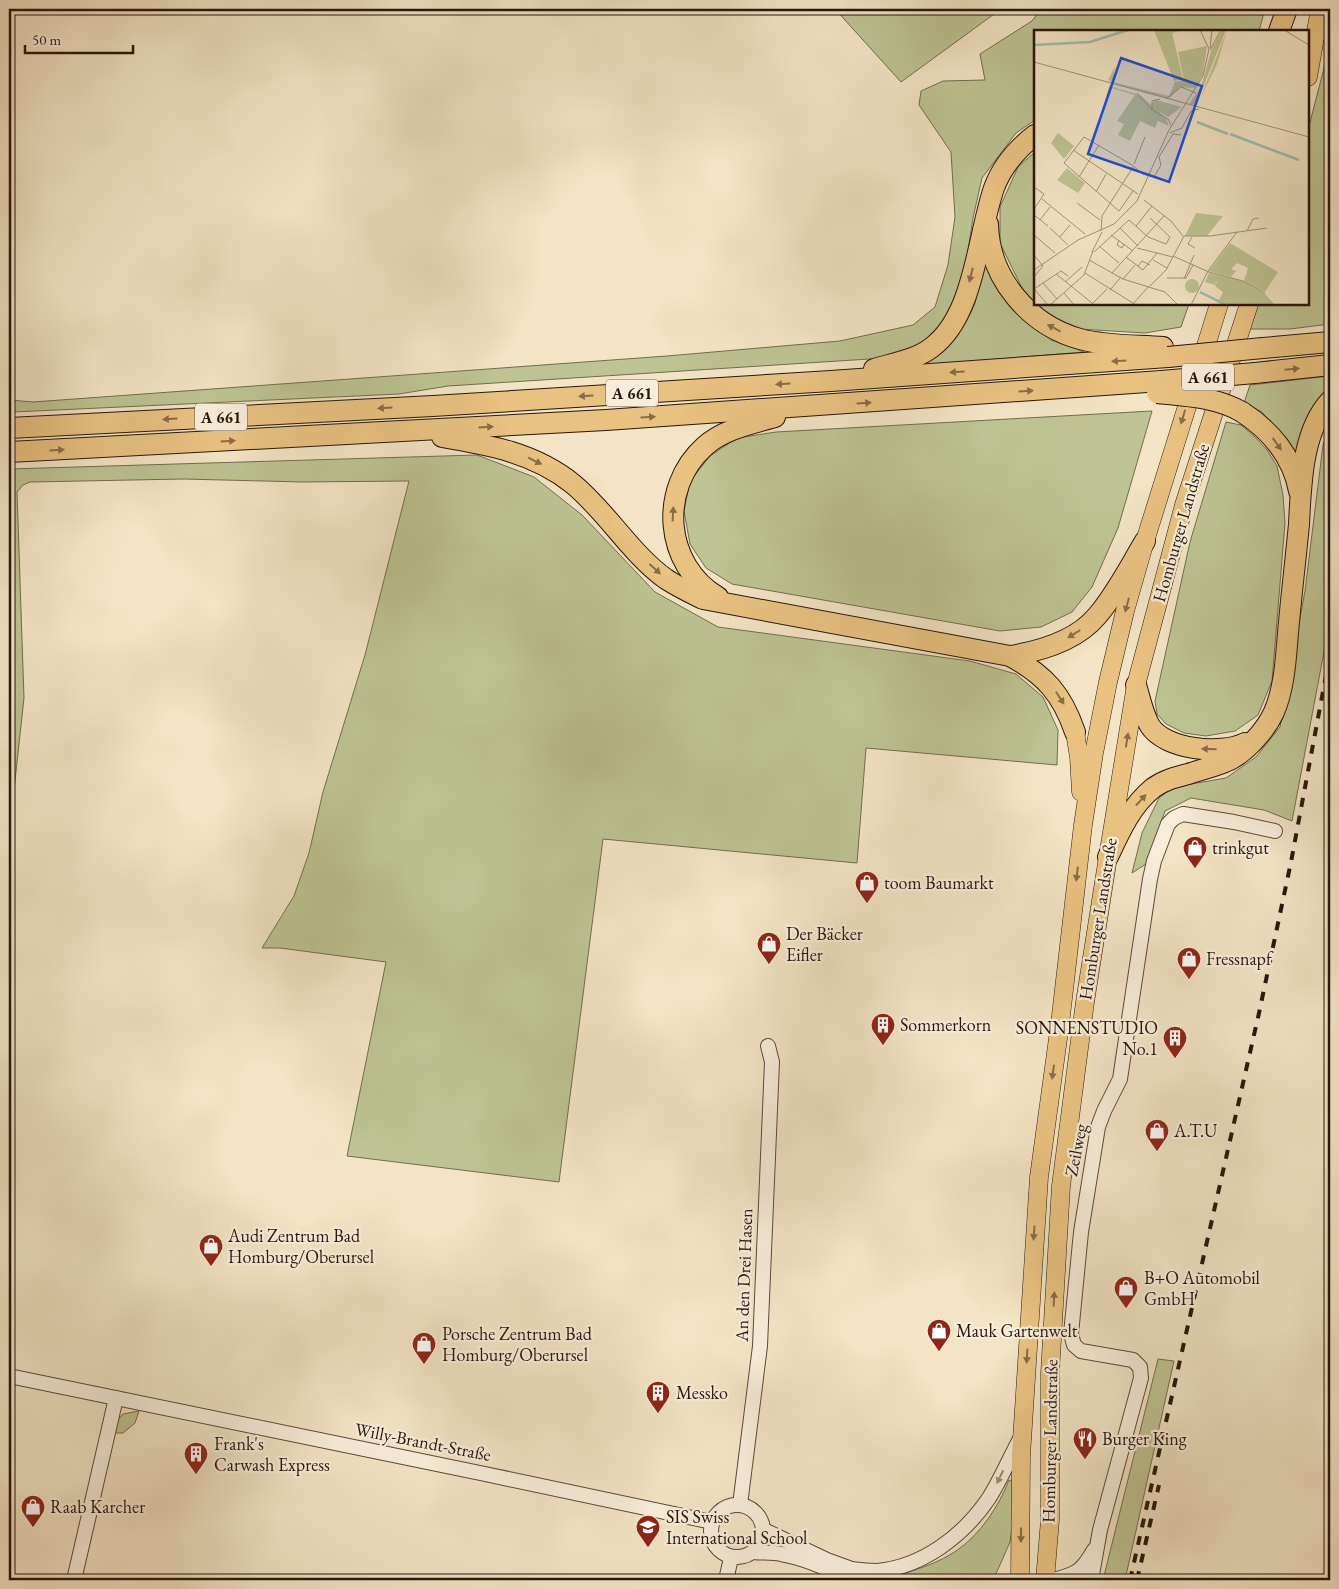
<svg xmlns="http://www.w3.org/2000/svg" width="1339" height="1589" font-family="'EB Garamond',serif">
<rect width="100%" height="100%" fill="#f2e4c4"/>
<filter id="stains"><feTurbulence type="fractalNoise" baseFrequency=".004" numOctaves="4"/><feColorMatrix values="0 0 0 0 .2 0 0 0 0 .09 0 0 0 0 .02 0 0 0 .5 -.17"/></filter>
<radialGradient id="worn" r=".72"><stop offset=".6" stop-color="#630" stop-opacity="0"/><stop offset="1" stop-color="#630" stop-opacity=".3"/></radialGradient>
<g fill="#bdc392" stroke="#726c4e">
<polygon points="835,9 1001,9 901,82"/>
<polygon points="1041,9 1265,9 1259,31 1035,31 1035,120 1016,133 982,178 973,218 962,290 942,329 918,347 885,358 448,386 399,394 14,412 10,400 9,400 9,397 10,400 33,402 667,356 840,341 913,325 935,307 948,265 955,217 951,152 919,105 921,91 943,81 985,80 980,54 1032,21"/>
<polygon points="1330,45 1330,324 1290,329 1246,329 1254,304 1308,304 1308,130"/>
<polygon points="1035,152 1035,304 1189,304 1181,327 1145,333 1079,329 1040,313 1021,286 1000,243 1000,207 1018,167"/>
<path d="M985,246l12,39 18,27 36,28 33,12 -160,13c19,-14 43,-39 51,-62 5,-18 6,-38 10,-57z"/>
<polygon points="1330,376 1330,390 1322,398 1301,471 1279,434 1262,412 1244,403 1250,385"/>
<polygon points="1152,411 1118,528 1092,587 1072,612 1041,627 1000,631 732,584 706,568 690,544 684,511 690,481 710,456 737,438 776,432"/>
<polygon points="1226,422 1241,425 1255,437 1267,450 1277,466 1283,495 1285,523 1272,681 1258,715 1235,731 1206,736 1184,733 1166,724 1157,714 1155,701 1190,542"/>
<polygon points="1330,426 1330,620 1292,821 1264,810 1191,798 1165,811 1146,864 1132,873 1142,833 1159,798 1174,787 1226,778 1256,757 1280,727 1305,591 1323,445"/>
<polygon points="477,455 534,477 582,515 655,592 718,627 970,661 1016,674 1043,697 1058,730 1057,765 866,748 857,863 603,839 559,1182 347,1156 386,962 280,948 262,948 294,896 309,853 323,792 365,655 409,481 302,482 183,479 30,482 23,485 17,492 24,698 14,790 9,813 9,469"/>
<polygon points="1158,1359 1174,1361 1125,1580 1103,1580"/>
<polygon points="139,1411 135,1423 123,1433 113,1433 117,1421 123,1414"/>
<path d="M1009,1480l4,1 -1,45 -2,16 -15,34 -64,4 -30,-3 2,-3c18,-6 37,-12 53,-23 24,-16 43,-45 53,-71z"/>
</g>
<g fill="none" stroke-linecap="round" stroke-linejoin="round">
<defs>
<g id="minor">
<polyline points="9,1376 485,1474 712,1522"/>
<circle cx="737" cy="1531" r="26"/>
<polyline points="740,1505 760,1346 772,1062 768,1046"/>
<polyline points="764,1530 827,1560 882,1580"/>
<path d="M754,1552c8,1 18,0 27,2 24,4 48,15 69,26"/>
<path d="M850,1569c9,1 18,2 27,2 46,-4 87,-36 112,-73 12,-19 21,-41 32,-61"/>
<polyline points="74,1580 116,1398"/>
<polyline points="726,1580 731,1558"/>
<path d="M1053,1580c24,-6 28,-8 41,-30"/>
<polyline points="1091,1580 1100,1530 1141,1378 1140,1367 1133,1360 1081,1351 1074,1345 1071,1334 1081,1232 1098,1127 1104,1111 1120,1079 1150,879 1154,861 1168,824 1174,818 1183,814 1234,822 1275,831"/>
</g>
<g id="major">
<polyline points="1308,77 1320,9"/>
<polyline points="1075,732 1079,757 1081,792"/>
<polyline points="1020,1580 1021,1456 1039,1177 1060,1024 1083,825 1094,753 1108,682 1125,611 1145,541 1219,304"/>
<polyline points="1045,1580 1050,1520 1050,1373 1061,1186 1085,1002 1108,857 1136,685 1184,505 1249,304"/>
</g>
<g id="highway">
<polyline points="1279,31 1287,9"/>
<path d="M988,224c1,54 41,101 92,115 26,7 56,6 83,8"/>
<polyline points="1263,348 1330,342"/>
<path d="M874,369c20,-6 41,-9 57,-21 44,-32 46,-111 63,-160 8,-22 23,-39 41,-53"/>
<polyline points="1255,373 1330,365"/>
<path d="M1242,412c28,18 51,45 57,79"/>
<polyline points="9,428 433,406 831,381 1168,357"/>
<path d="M442,437c47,8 93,16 131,47 34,28 58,70 93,95 12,8 25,14 37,20l307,57c35,19 52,38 65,76"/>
<polyline points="9,452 606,420 1161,381"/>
<path d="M718,597c-54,-32 -60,-109 -13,-151 19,-17 46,-22 70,-29"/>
<path d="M1010,656c31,-5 66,-15 87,-40 19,-22 33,-50 48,-75"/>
<path d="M1136,685c4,13 7,29 14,41 16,24 71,29 95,17"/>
<path d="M1108,857c12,-26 23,-51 45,-69 11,-8 23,-11 35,-14 12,-4 25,-7 37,-12 19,-7 41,-32 49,-50 12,-28 12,-61 15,-90 3,-33 7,-66 10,-98 2,-39 3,-93 31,-123"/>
</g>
</defs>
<use href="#minor" stroke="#5a4a39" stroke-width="16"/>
<use href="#major" stroke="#28160b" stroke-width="19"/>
<use href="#highway" stroke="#28160b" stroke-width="22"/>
<use href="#minor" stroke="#f7edd9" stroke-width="14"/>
<use href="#major" stroke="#e9c282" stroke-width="18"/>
<use href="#highway" stroke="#e9c282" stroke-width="20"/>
<g stroke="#28160b" stroke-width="4" stroke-dasharray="9 9" stroke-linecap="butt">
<polyline points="1130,1580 1259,1013 1291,862 1330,654"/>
<polyline points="1137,1580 1159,1485"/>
</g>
<defs>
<g id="highway-bridge">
<polyline points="1168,357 1263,348"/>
<polyline points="1161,381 1255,373"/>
<path d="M1157,393c29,3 59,4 85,19"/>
</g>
</defs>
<use href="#highway-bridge" stroke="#28160b" stroke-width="22" stroke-linecap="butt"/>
<use href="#highway-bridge" stroke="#e9c282" stroke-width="20"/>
</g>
<defs><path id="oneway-solid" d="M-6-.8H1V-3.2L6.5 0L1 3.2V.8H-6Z" transform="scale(1.25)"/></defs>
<g fill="#886c46">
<use href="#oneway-solid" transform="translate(971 275) rotate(104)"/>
<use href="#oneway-solid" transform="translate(1054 328) rotate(-152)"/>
<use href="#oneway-solid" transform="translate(1119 361) rotate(176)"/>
<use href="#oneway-solid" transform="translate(1292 369) rotate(-5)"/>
<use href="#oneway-solid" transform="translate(957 372) rotate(176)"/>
<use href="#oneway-solid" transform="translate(783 384) rotate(176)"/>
<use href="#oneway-solid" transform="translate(1026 391) rotate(-4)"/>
<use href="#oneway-solid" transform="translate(586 396) rotate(176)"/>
<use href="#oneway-solid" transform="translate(864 403) rotate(-4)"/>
<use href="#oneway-solid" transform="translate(385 408) rotate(177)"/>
<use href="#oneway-solid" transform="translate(648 417) rotate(-4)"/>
<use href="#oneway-solid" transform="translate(1183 417) rotate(107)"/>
<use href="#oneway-solid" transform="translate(170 419) rotate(177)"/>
<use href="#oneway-solid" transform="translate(486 427) rotate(-3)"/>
<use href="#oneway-solid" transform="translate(228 441) rotate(-3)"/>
<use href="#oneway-solid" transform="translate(1277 444) rotate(55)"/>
<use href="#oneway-solid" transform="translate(57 450) rotate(-3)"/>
<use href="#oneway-solid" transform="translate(535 461) rotate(26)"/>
<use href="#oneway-solid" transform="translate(673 514) rotate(-87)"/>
<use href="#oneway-solid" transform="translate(655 569) rotate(42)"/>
<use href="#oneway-solid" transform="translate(1127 605) rotate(105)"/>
<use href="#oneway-solid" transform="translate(1074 634) rotate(148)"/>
<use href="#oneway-solid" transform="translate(1060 698) rotate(57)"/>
<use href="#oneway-solid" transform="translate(1127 740) rotate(-81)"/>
<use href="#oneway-solid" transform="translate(1209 749) rotate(-178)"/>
<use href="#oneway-solid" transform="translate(1141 800) rotate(-47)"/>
<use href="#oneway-solid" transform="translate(1077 874) rotate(97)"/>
<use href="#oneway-solid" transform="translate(1053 1072) rotate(98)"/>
<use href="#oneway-solid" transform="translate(1034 1233) rotate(94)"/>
<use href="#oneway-solid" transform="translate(1054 1299) rotate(-87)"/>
<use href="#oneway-solid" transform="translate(1027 1356) rotate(93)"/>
<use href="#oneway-solid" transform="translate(1021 1535) rotate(90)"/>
</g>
<use fill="#9a8c7c" href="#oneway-solid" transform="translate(1000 1477) rotate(115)"/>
<defs>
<symbol id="shop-pin" viewBox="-11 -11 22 30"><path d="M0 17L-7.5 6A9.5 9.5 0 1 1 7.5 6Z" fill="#8f2418" stroke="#f7edd9"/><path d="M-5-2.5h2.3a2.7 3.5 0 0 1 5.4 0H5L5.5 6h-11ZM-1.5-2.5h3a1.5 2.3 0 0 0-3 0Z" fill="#fff"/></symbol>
<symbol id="building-pin" viewBox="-11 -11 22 30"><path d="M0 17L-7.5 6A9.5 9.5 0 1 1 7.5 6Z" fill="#8f2418" stroke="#f7edd9"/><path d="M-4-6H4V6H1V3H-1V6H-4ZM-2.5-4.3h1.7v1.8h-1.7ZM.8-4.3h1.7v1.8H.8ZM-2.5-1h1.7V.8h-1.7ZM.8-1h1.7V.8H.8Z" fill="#fff"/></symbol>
<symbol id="restaurant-pin" viewBox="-11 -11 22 30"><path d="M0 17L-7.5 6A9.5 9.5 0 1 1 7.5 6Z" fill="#8f2418" stroke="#f7edd9"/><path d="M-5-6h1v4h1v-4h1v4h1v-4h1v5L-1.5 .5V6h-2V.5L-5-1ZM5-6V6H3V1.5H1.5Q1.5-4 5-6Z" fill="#fff"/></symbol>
<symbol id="school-pin" viewBox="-11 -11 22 30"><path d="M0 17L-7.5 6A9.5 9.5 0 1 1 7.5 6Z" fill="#8f2418" stroke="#f7edd9"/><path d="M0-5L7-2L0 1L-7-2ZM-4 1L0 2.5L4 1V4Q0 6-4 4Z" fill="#fff"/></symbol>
</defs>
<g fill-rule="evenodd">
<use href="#shop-pin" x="1181" y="834" width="28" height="38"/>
<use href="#shop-pin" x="853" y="869" width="28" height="38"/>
<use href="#shop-pin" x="755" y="930" width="28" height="38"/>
<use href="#shop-pin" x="1175" y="945" width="28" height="38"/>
<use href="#building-pin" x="869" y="1011" width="28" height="38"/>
<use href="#building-pin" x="1161" y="1024" width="28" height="38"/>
<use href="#shop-pin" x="1143" y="1117" width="28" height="38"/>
<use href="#shop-pin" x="197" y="1232" width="28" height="38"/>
<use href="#shop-pin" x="1112" y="1274" width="28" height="38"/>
<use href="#shop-pin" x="925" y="1317" width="28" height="38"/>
<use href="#shop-pin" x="410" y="1330" width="28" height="38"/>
<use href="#building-pin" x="644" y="1379" width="28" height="38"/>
<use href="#restaurant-pin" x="1071" y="1425" width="28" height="38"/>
<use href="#building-pin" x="182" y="1440" width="28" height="38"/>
<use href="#shop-pin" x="19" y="1493" width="28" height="38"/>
<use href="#school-pin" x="634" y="1513" width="28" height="38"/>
</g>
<g text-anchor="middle" stroke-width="4.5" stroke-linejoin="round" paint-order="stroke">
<g fill="#f7edd9" stroke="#665649" stroke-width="1">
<rect x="1182" y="363.5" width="52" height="27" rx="4"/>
<rect x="606" y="379.5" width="52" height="27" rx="4"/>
<rect x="195" y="403.5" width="52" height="27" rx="4"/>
</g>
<g font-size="16" font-weight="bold" fill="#28160b">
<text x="1208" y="383">A 661</text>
<text x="632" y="399">A 661</text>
<text x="221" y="423">A 661</text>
</g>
<g font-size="18" fill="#28160b" stroke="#f7edd9">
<text transform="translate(1181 523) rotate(-74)" y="6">Homburger Landstraße</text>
<text transform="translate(1098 919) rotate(-81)" y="6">Homburger Landstraße</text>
<text transform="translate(1076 1150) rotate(-79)" y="6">Zeilweg</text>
<text transform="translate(744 1275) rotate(-88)" y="6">An den Drei Hasen</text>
<text transform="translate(1050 1441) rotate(-89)" y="6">Homburger Landstraße</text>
<text transform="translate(423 1442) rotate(11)" y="6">Willy-Brandt-Straße</text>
</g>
<g font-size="18" fill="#28160b" stroke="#f7edd9" text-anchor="start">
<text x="1212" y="854">trinkgut</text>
<text x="884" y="889">toom Baumarkt</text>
<text x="786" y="940">Der Bäcker<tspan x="786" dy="21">Eifler</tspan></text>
<text x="1206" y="965">Fressnapf</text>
<text x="900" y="1031">Sommerkorn</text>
<text x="1158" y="1034" text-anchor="end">SONNENSTUDIO<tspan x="1158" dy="21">No.1</tspan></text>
<text x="1174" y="1137">A.T.U</text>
<text x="228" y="1242">Audi Zentrum Bad<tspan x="228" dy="21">Homburg/Oberursel</tspan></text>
<text x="1144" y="1284">B+O Automobil<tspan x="1144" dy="21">GmbH</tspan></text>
<text x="956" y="1337">Mauk Gartenwelt</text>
<text x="442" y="1340">Porsche Zentrum Bad<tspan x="442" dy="21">Homburg/Oberursel</tspan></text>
<text x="676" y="1399">Messko</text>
<text x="1102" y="1445">Burger King</text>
<text x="214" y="1450">Frank's<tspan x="214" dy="21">Carwash Express</tspan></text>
<text x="50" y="1513">Raab Karcher</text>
<text x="666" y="1523">SIS Swiss<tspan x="666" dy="21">International School</tspan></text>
</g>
</g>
<g transform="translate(1034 30)">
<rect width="275" height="275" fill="#f2e4c4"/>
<path d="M120,0h29l-11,3 11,46 -9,2zM188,0h4l-30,75 -7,-1 12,-17 11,-39zM193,0l-10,34 -16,33 20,-51zM173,16l-4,28 -8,14 -15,-1 -9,10 -4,1 -30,-8 -24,-7 -5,-3 7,-14 -2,16 56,14 6,-14 9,-2 -6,-28zM75,56l31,9 26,23 3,8 -11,-5 -3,7 -15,-7 -10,20 -12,-6 6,-11 -7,-3 18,-26 -23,-7 -9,22zM122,70l26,7 -14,10 -15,-9 -1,-5zM24,103l16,13 -10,13 -13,-16zM33,138l18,15 -7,10 -21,-13zM162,183l27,3 -16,20h-22zM196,213l48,29 -13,20 -21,-11 4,-13 -11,-5 -6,6 5,2 -5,6 -22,-6zM175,243l34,8 22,13 10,11h-52l-24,-13 20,8 4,-8 -8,-6 4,-8 -4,7 -10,-3zM151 256a7 7 0 1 1 14 0a7 7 0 1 1-14 0Z" fill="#bdc392"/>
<path fill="none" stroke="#9cbfae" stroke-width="2.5" d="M0,15l56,-3 38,-12M163,92l31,12M196,104l69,26M166,262l26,13"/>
<path fill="none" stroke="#a1927a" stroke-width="1" d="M250,0l25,15M176,18l2,-18M176,20l11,-20M0,32l275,75M103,63l14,16 17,10 3,6M133,68l14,-11 15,6M118,79v-8l8,-2M136,103l12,-5 9,-17 8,-2M39,120l65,44M100,134l11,-27M98,135l-48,-28 -20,26 55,48 14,-20M98,135l12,10M109,144l11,3 7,-12 -2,-8 14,-23 8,1M45,147l20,-32M0,157l10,7 -10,15M62,162l10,-18M8,169l43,35M110,170l27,21 12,15M43,173l23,17M0,185l14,11M6,190l10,-13M102,196l16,-20M16,198l18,17M86,198l18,18M67,201l1,-15 31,-49M213,201l6,-12 6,-1M0,205l21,18M77,205l22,16M150,206h26l57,-8M26,207l10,-12M158,207l-4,7 7,4M85,210l-2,5 5,3 2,-4M65,216l20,17M103,218l36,9M58,222l10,-20M60,222l35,-32 19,17 18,7 4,-7 -20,-19M0,225l9,11 -9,11M139,226l36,16 34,9 22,12M92,227l17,13 14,-17M55,230l34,19 42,13 13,13M119,230l14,8M104,236l4,-5 8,4M0,240l44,-30 36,-16 23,-23 32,-71 34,-54 6,-27 -9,-19M51,243l51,32M78,243l52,-57M22,244l36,29M133,248h19l7,-13M89,249l12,-14M150,249l10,-24M31,252l17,-15M9,253l14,16M116,256l16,-16 18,-34M0,259l27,-18 7,5M0,259l14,16M76,260l11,-13M30,263l10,12M16,275l34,-30 9,-24M57,275l16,-16M98,275l17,-19M157,275l17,-34 29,-39"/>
<path fill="#1d4ed8" fill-opacity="0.15" stroke="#1d4ed8" stroke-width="2.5" d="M87,28l81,28 -33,96 -81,-28z"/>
<rect width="275" height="275" fill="none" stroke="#28160b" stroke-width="2.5"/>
</g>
<rect width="1339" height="1589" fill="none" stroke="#f2e4c4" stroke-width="30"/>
<rect x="10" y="10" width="1319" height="1569" fill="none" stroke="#28160b" stroke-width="2.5"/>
<rect x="15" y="15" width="1309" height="1559" fill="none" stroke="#28160b"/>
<path d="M25 45v8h108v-8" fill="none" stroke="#28160b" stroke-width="2.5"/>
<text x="32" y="45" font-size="15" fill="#28160b" stroke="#f7edd9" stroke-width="4" paint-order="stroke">50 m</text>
<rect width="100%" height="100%" filter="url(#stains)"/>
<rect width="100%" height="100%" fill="url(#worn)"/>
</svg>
